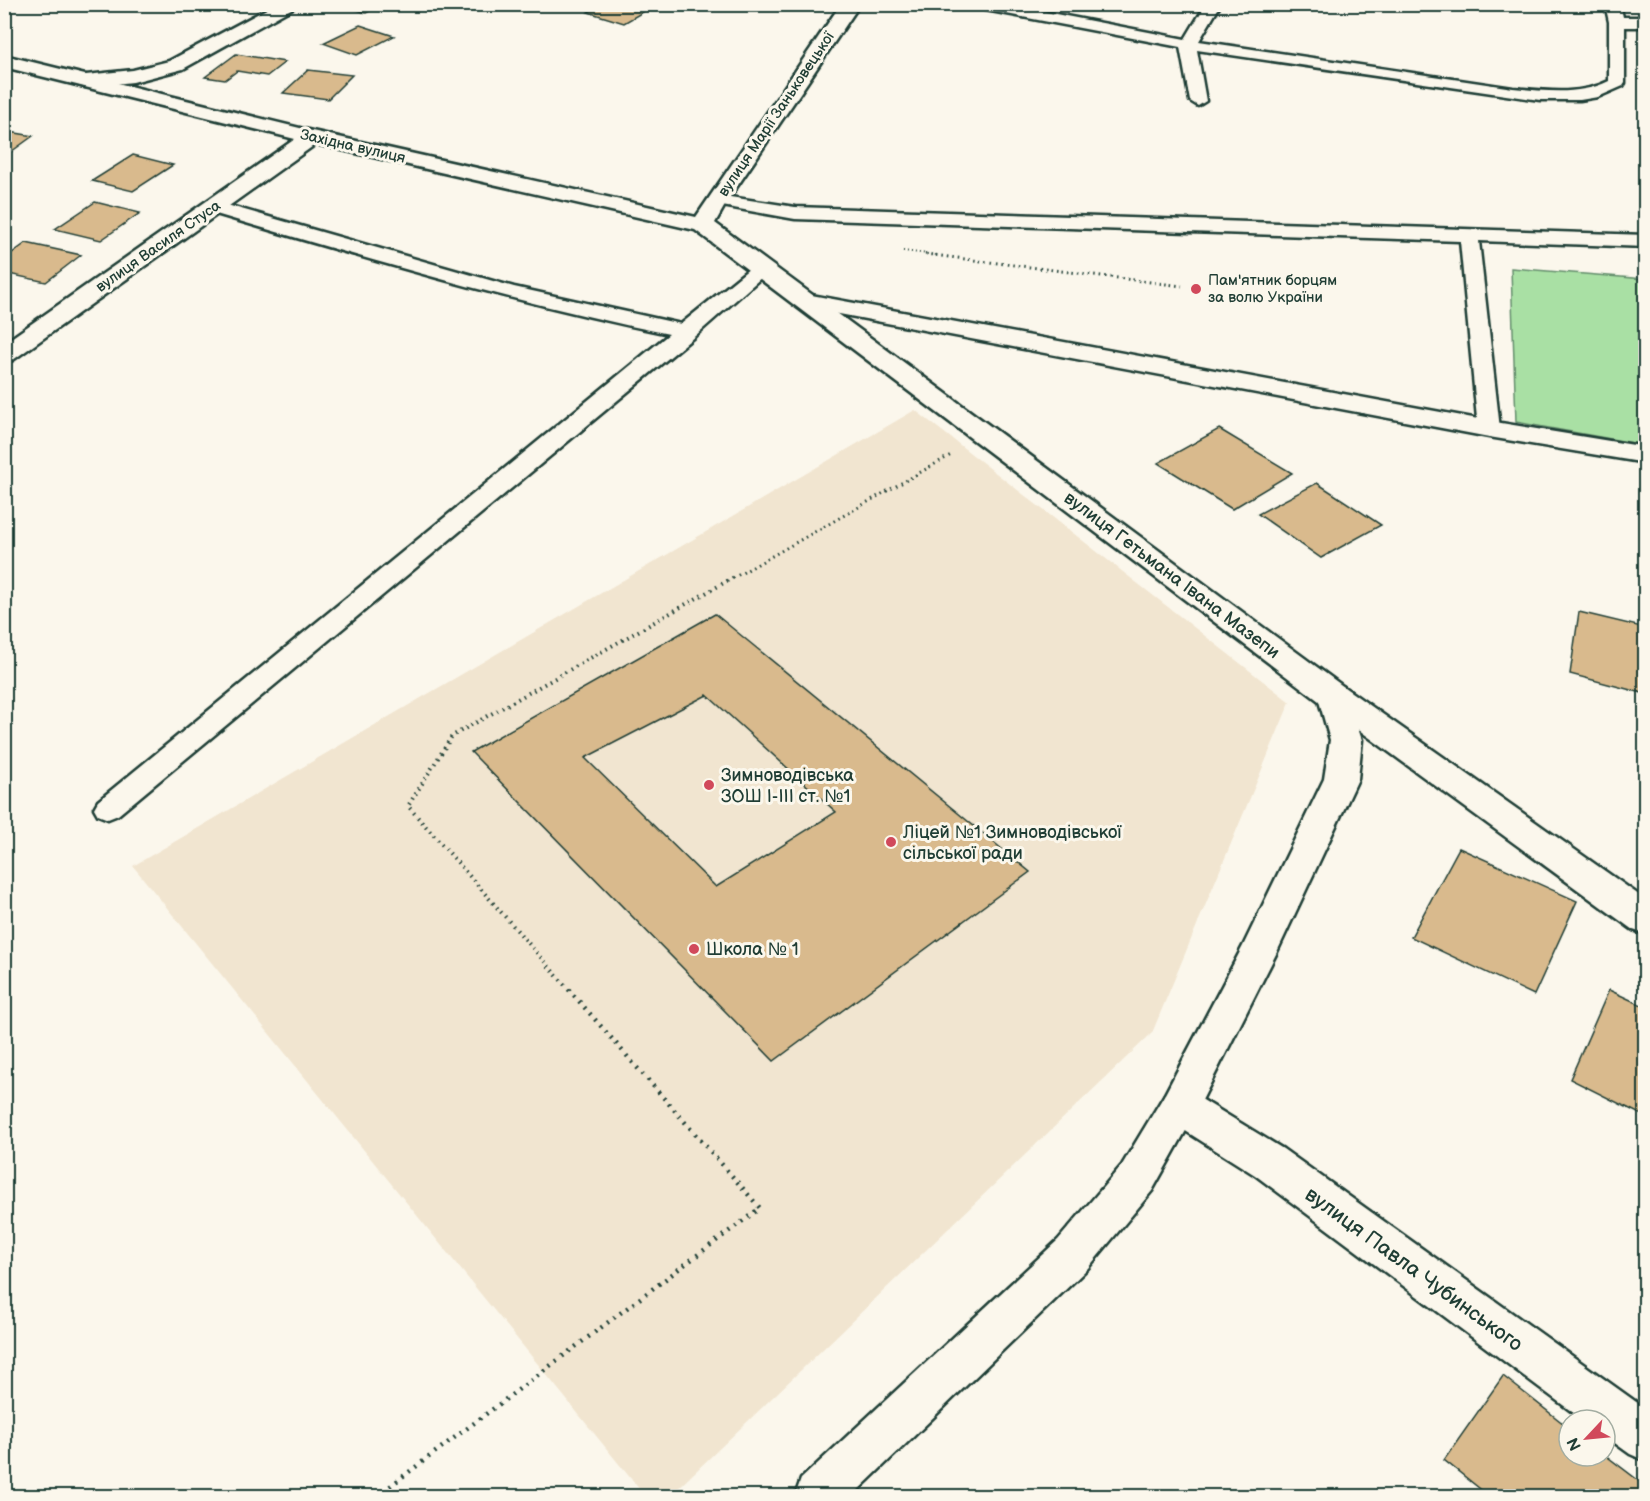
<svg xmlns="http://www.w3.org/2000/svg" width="1650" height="1501" font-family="'Balsamiq Sans',sans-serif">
<rect width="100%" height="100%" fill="#fbf7ec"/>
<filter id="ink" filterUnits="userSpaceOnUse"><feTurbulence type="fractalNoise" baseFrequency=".0167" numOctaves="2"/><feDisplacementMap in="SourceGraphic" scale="12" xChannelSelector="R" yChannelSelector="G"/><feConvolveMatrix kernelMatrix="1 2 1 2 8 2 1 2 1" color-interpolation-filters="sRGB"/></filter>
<g filter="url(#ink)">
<polygon fill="#f1e5d0" points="915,410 1290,702 1152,1033 670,1496 645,1496 133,866"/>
<polygon fill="#a9e0a4" stroke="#648e6c" stroke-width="1.5" points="1511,268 1645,279 1645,445 1516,422"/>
<g fill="#d9ba8d" stroke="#1f3d34" stroke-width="1.5" fill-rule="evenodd">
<polygon points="340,4 383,4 366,13"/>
<polygon points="602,4 652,4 655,5 624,23 588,12"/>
<polygon points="360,25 394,36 357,55 323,43"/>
<polygon points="236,54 285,62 267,76 237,71 225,80 205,77"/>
<polygon points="308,70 352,75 328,99 283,93"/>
<polygon points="4,131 33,136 8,154 4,153"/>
<polygon points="133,155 173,165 133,191 92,181"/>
<polygon points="95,202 140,213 101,240 55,229"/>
<polygon points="26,243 81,255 46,282 4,273 4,259"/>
<polygon points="1219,429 1292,473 1232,509 1158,463"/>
<polygon points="1317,483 1381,525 1321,558 1258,514"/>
<polygon points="1579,612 1646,628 1646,694 1570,674"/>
<path d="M715,614l315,258 -256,189 -303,-309zM707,695l129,117 -120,75 -131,-129z"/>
<polygon points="1459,848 1577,901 1534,995 1411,937"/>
<polygon points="1609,990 1646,1007 1646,1117 1570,1079"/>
<polygon points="1503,1376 1569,1428 1569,1456 1605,1455 1643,1484 1635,1496 1489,1496 1444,1460"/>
</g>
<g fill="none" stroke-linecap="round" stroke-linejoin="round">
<defs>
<g id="lane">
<path d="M973,4h31l181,35 21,-35h15l-22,37 314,47c32,3 66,8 96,-7v-59l-4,-18h15l3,13h23v10h-21v56l-2,3 -25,11 -18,3h-40l-343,-50 9,51 -8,5 -8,-5 -10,-54 -200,-38z"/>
<polygon points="717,195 795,207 1646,235 1646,247 1479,241 1500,429 1497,434 1481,434 1478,429 1460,241 795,219 711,204 708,200"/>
<path d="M213,201l301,86 167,37 74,-60h14l3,4 -77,68 -577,479 -10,4 -10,-4 -4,-7 4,-7 571,-467c-156,-32 -310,-77 -463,-123l-2,-4z"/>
</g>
<g id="street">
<polygon points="276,4 300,4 183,69 133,82 86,87 79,85 76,81 79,77 86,75 133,70 169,61"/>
<polygon points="806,294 1489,421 1646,447 1646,463 1489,437 797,306 794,301 797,296"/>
<polygon points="1333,684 1344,687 1646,900 1646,934 1633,930 1322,703 1317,695 1322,687"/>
<polygon points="1179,1088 1193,1094 1283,1149 1646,1409 1646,1461 1630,1454 1605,1436 1605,1420 1583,1420 1255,1175 1165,1118 1159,1106 1165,1094"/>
</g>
<polygon id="secondary" points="841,4 860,4 728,200 715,223 1344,687 1362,740 1358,779 1277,952 1193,1118 1152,1191 1088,1268 852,1496 795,1496 801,1479 1058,1240 1122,1165 1165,1094 1243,946 1324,779 1330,740 1319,701 695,230 316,144 13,360 4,362 4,343 295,139 4,67 4,55 312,131 696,217"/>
</defs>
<use href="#lane" stroke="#1f3d34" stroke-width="5"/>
<use href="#street" stroke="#1f3d34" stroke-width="5"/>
<use href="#secondary" stroke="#1f3d34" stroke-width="5"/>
<polyline stroke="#1f3d34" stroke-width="2" stroke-dasharray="1 3" stroke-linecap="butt" points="903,251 937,255"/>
<g stroke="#1f3d34" stroke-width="3" stroke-dasharray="1.5 4" stroke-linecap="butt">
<polyline points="925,254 1182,286"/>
<polyline points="733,578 951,455"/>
</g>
<polyline stroke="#1f3d34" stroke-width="4" stroke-dasharray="1.5 4.5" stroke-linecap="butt" points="565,985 408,806 452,736 736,576"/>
<polyline stroke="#1f3d34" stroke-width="4.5" stroke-dasharray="2 6" stroke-linecap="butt" points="377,1496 760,1208 564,984"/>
<use href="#lane" fill="#fbf7ec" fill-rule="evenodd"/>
<use href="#street" fill="#fbf7ec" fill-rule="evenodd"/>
<use href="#secondary" fill="#fbf7ec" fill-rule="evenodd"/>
</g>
</g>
<g fill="#d1495b" stroke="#fbf7ec" stroke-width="2">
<circle cx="1196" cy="289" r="6"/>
<circle cx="709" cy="785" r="6"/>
<circle cx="891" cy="842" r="6"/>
<circle cx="694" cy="949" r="6"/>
</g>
<g text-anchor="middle" stroke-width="6" stroke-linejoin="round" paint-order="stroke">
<g font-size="15" fill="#1f3d34" stroke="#fbf7ec">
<text transform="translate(776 114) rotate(-56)" y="5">вулиця Марії Заньковецької</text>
<text transform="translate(353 146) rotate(13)" y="5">Західна вулиця</text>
<text transform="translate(158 246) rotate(-35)" y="5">вулиця Василя Стуса</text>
</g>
<g font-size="15" fill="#1f3d34" stroke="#fbf7ec" text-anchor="start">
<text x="1208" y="285">Пам'ятник борцям<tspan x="1208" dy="17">за волю України</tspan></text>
</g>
<g font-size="18" fill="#1f3d34" stroke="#fbf7ec">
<text transform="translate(1172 575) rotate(37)" y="6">вулиця Гетьмана Івана Мазепи</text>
</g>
<g font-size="18" fill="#1f3d34" stroke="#fbf7ec" text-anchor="start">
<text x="721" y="781">Зимноводівська<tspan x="721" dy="21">ЗОШ І-ІІІ ст. №1</tspan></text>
<text x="903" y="838">Ліцей №1 Зимноводівської<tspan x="903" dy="21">сільської ради</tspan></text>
<text x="706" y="955">Школа № 1</text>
</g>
<g font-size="21" fill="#1f3d34" stroke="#fbf7ec">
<text transform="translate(1414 1269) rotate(36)" y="7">вулиця Павла Чубинського</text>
</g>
</g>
<rect width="1650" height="1501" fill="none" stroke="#fbf7ec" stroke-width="24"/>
<rect x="12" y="12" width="1626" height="1477" fill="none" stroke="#1f3d34" stroke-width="2" filter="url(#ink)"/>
<g transform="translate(1587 1438) rotate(244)"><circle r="28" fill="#fbf7ec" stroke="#a3ada2" stroke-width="1.5"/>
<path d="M0-4.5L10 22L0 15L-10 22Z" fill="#d1495b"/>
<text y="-9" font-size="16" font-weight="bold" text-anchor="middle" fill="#1f3d34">N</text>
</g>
</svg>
